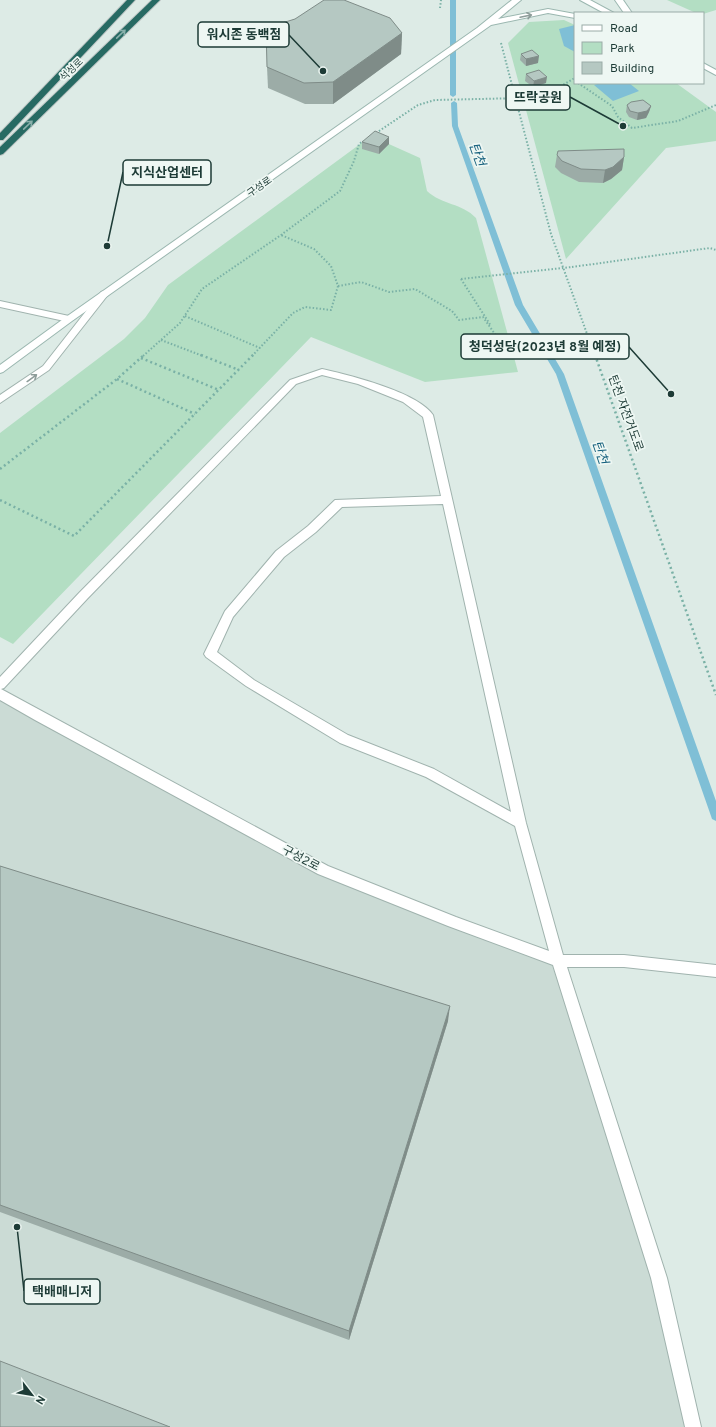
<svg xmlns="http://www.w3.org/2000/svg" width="716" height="1427" font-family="Overpass,'Noto Sans KR',sans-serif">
<rect width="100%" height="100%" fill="#ddebe6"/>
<polygon fill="#cbdbd5" points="0,694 323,870 558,961 614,1140 693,1427 0,1427"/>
<g fill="#b3dec3">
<polygon points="667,0 716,0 716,10 703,14 696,13"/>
<polygon points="564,20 575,25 575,83 676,83 716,112 716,141 666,148 566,259 508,43 529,22"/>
<path d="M371,136l49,22 7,33c15,14 35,12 49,27l42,154 -93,10 -114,-45 -298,307 -13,-7v-204l124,-94 21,-21 23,-33z"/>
</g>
<g fill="#7fbfd6">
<polygon points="575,25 575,52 564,46 559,29"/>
<polygon points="600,83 629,83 639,91 613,101 594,85"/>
</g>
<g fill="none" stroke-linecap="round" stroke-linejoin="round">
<g fill="#7fbfd6" fill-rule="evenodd">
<polygon points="450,0 456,0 456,95 453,97 450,95"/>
<polygon points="454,101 457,103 458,126 523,305 564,374 716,801 716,821 712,819 711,816 556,374 515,305 452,126 451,103"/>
</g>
<defs>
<polygon id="lane" points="104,291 107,292 109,294 107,296 49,370 0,403 0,395 43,366 101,292"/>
<g id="street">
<polygon points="0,301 69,316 74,319 69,322 0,307"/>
<path d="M322,369c27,6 96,23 111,46l93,408 37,132h61l92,10v12l-92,-10h-57l100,311 34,149h-16l-34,-149 -98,-313 -105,-39 -130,-52 -283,-154 -35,-20v-23l79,-84 211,-213zM322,375l36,9 45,18 20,15 18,79 -106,4 -27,26 -32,25 -51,60 -21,43 2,3 40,29 94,57 86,34 89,49 34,125 -93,-34 -128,-51 -327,-177 3,-1 83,-89 209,-215zM443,504l68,308 -77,-43 -86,-34 -94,-55 -37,-28 16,-35 51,-60 32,-25 26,-25z"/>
</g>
<g id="secondary">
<polygon points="512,0 521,0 498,19 548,9 575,14 575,18 548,13 491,25 72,321 3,372 0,373 0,365 66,317 477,28"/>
<polygon points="580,0 590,0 614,13 604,13"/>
<polygon points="615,0 623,0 632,13 624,13"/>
<polygon points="703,63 716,70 716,75 703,68"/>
</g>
<g id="highway">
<polygon points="127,0 135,0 3,140 0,140 0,133"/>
<polygon points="152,0 160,0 3,154 0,155 0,147"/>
</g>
</defs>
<use href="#lane" stroke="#a0b3ae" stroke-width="2"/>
<use href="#street" stroke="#a0b3ae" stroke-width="2"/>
<use href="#secondary" stroke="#9bb7b0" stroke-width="2"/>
<use href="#highway" stroke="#c0c8c7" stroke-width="2"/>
<g stroke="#7ab1a6" stroke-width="2" stroke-dasharray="1.5 2" stroke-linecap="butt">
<polyline points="440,8 441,0"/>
<polyline points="501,43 551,234 595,356"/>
<polyline points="578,83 612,106 618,117 632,128 678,121 716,105"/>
<polyline points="376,133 418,105 435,100 522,98 545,95 575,78"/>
<polyline points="572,267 710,248 716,250"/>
<polyline points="461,279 491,326"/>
<polyline points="338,286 361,282 389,292 415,289 452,311 459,320 483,317 499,340"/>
<polyline points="185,316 260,348"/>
<polyline points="161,340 203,356"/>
<polyline points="143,356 180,323 202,289 281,235 340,191 354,161 359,144 363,141"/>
<polyline points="252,356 293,313 305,307 331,310 338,286 331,266 314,249 281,235"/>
</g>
<g stroke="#7ab1a6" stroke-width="2.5" stroke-dasharray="2 3" stroke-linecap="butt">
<polyline points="201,355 239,370"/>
<polyline points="595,355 716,695"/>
<polyline points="141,358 219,390"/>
<polyline points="117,379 195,414"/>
<polyline points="0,469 117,379 144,355"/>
<polyline points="0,500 74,536 253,355"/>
</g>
<use href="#lane" fill="#fff" fill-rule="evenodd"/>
<use href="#street" fill="#fff" fill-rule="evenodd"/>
<use href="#secondary" fill="#fff" fill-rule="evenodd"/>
<use href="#highway" fill="#276a63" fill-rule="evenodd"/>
<polyline stroke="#7ab1a6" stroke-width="2" stroke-dasharray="1.5 2" stroke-linecap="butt" points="461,279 572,267"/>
</g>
<g fill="#9caca7">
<polygon points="402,33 401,54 333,104 305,104 268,88 267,67"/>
<polygon points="521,54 538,63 526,66 520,60"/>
<polygon points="526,74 546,83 533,87 525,81"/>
<polygon points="627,105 651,106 649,112 646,118 637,120 629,117 626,112"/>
<polygon points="362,142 389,144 379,154 362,149"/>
<polygon points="557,155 624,157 622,170 611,179 603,183 579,182 561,173 555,167"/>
<polygon points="0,866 448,1021 349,1340 0,1212"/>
</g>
<g fill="#7f8c88">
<polygon points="402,33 401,54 333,104 333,82"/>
<polygon points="539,56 538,63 526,66 526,59"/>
<polygon points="547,77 546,83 533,87 534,81"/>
<polygon points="651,106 649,112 646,118 637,120 638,113"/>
<polygon points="389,137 389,144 379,154 379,147"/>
<polygon points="624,157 622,170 611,179 603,183 605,170"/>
<polygon points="450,1006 448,1021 349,1340 349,1331"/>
</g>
<g fill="#b5c8c2" stroke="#7f8c88">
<polygon points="324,0 344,0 390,18 402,33 333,82 304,83 267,67 266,28 295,19"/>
<polygon points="532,50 539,56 526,59 521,54"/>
<polygon points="539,70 547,77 534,81 526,74"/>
<polygon points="643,100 651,106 647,111 638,113 630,111 627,105 631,102"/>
<polygon points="375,131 389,137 379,147 362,142"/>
<polygon points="624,149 624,157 613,167 605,170 581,169 562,161 557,155 558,151"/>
<polygon points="0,866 450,1006 349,1331 0,1205"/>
<polygon points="0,1361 170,1427 0,1427"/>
</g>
<defs><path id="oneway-shaft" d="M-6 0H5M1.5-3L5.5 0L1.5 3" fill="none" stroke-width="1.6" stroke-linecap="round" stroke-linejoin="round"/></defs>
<g stroke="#8e9d9a">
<use href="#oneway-shaft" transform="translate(526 16) rotate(-12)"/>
<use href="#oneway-shaft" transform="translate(32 378) rotate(-36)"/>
</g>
<g stroke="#8ab0ab">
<use href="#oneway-shaft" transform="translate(121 34) rotate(-44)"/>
<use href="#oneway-shaft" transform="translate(28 125) rotate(-44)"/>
</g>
<g text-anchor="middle" stroke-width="3.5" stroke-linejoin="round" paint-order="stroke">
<g font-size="10" fill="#1d3b36" stroke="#eef7f3">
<text transform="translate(71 69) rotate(-44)" y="4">석성로</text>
<text transform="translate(259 186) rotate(-35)" y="4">구성로</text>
</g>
<g font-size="12" fill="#1d3b36" stroke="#eef7f3">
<text transform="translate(626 413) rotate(70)" y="4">탄천 자전거도로</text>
<text transform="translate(301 858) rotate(28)" y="4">구성2로</text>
</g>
<g font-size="13" font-style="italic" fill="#135f7c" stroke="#eef7f3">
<text transform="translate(478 154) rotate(70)" y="5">탄천</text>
<text transform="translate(601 452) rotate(71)" y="5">탄천</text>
</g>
</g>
<path fill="none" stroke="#1d3b36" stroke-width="1.5" d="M323 71L289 35M623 126L570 97M107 246L123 172M671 394L629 347M17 1227L24 1291"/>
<g fill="#1d3b36" stroke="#eef7f3" stroke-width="1.5">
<circle cx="323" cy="71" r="4"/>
<circle cx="623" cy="126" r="4"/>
<circle cx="107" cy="246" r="4"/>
<circle cx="671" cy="394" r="4"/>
<circle cx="17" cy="1227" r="4"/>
</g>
<g fill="#eef7f3" stroke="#1d3b36" stroke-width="1.5">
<rect x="198" y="22" width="91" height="25" rx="4"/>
<rect x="506" y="85" width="64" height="25" rx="4"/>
<rect x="123" y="160" width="88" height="25" rx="4"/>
<rect x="461" y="334" width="168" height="25" rx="4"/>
<rect x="24" y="1279" width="76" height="25" rx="4"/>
</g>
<g font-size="13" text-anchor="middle" font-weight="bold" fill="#1d3b36">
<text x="244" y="39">워시존 동백점</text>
<text x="538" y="102">뜨락공원</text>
<text x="167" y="177">지식산업센터</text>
<text x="545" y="351">청덕성당(2023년 8월 예정)</text>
<text x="62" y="1296">택배매니저</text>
</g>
<rect x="574" y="12" width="130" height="72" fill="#eef7f3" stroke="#9aaca7"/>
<rect x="582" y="25" width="20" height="6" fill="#ffffff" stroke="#9aaca7"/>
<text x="610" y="32" font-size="12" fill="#1d3b36">Road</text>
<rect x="582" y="42" width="20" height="12" fill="#b3dec3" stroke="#9aaca7"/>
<text x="610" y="52" font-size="12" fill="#1d3b36">Park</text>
<rect x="582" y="62" width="20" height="12" fill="#b5c8c2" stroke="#9aaca7"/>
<text x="610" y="72" font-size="12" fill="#1d3b36">Building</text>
<g transform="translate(32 1395) rotate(121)" stroke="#eef7f3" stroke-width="3" paint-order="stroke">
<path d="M0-3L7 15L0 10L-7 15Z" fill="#1d3b36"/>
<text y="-6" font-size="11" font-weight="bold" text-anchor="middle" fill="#1d3b36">N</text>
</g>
</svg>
